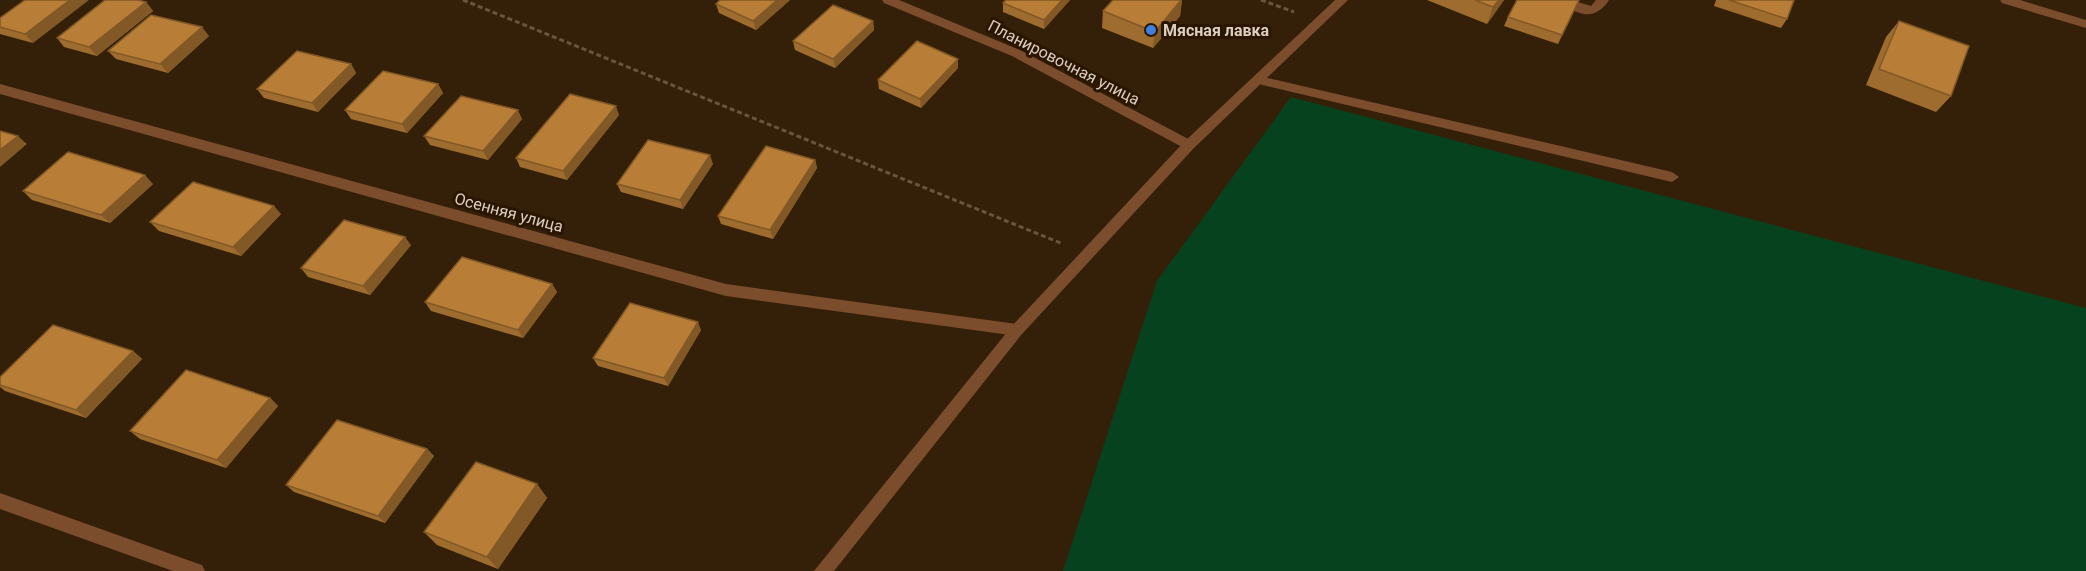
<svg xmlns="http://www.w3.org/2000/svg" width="2086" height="571" font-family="Roboto,sans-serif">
<rect width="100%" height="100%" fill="#342008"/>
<polygon fill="#07421f" points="1291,97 2086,308 2086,571 1063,571 1157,281"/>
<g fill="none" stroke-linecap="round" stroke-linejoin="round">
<g stroke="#675540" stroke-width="3" stroke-dasharray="5 3" stroke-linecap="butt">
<polyline points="463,0 1063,244"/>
<polyline points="1261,0 1294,12"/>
</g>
<g fill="#7b4d2d" fill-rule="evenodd">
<path d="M1552,0h19l20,6 5,-6h13c-17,25 -32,11 -55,3z"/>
<polygon points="1259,76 1672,172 1679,177 1672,182 1254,83 1253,80 1254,77"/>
</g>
<g fill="#7b4d2d" fill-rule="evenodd">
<polygon points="882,0 899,0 1020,50 1194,142 1196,145 1189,150 1184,148 1012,56 884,3"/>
<polygon points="2000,0 2020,0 2086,20 2086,28 2002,3"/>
<polygon points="0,84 726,284 1017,324 1022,326 1025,330 1022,334 1017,336 726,296 0,94"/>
<polygon points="0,493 196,563 202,565 205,571 173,571 0,509"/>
</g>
<polygon fill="#7b4d2d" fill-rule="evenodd" points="1335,0 1348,0 1194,148 1022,334 834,571 814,571 1012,326 1184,142"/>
</g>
<g fill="#9e6c2e">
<polygon points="25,0 33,43 0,34 0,18"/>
<polygon points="790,0 756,30 719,13 716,4"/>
<polygon points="1070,0 1044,29 1003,12 1003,3"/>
<polygon points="1113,0 1182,0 1180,16 1153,48 1102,28 1103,11"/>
<polygon points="1427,0 1504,0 1487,24"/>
<polygon points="1579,0 1558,44 1504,26 1508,17"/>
<polygon points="1716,0 1794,0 1787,19 1781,28 1714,6"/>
<polygon points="146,2 153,11 97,56 64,47 57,38"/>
<polygon points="873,21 874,30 835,68 795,50 793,41"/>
<polygon points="1899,21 1951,96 1936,112 1866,85 1886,37"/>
<polygon points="209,36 168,73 116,59 108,51"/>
<polygon points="958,59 958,68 921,108 879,89 878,80"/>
<polygon points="351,64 356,73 318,112 264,98 257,89"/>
<polygon points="438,84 443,93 407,133 351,119 345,110"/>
<polygon points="619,115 567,180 520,167 516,158"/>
<polygon points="522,119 488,160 430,145 424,136"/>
<polygon points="815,160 817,168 773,239 721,224 718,216"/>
<polygon points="713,164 683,209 621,192 617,184"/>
<polygon points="153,184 110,223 32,200 23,191"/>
<polygon points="281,214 241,256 159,231 150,222"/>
<polygon points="411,245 370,295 308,277 301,268"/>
<polygon points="552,284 557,292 523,338 431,311 425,302"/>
<polygon points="701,330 668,386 598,366 593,358"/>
<polygon points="133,351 142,359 86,418 5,391 0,387 0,377"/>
<polygon points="270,398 278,406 226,468 140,439 130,431"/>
<polygon points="427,449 434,456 385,523 294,492 286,485"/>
<polygon points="537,484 547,498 498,569 437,545 424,532"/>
</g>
<g fill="#815826">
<polygon points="70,0 89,0 33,43 25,34"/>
<polygon points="777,0 790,0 756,30 753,21"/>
<polygon points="1062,0 1070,0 1044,29 1044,20"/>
<polygon points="1181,0 1182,0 1180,16 1153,48 1155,32"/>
<polygon points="1499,0 1504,0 1487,24 1493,7"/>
<polygon points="146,2 153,11 97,56 89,47"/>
<polygon points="873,21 874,30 835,68 833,59"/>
<polygon points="202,27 209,36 168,73 160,64"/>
<polygon points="958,59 958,68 921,108 920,99"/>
<polygon points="351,64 356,73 318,112 312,103"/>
<polygon points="438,84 443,93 407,133 402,124"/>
<polygon points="616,106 619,115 567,180 563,171"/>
<polygon points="518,110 522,119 488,160 483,151"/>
<polygon points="18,136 27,144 0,167 0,150"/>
<polygon points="710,155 713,164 683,209 680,200"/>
<polygon points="815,160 817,168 773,239 770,230"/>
<polygon points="145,175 153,184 110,223 101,215"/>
<polygon points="274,206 281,214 241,256 233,247"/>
<polygon points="405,237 411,245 370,295 363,286"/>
<polygon points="552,284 557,292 523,338 518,330"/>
<polygon points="698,322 701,330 668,386 664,378"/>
<polygon points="133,351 142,359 86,418 76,410"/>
<polygon points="270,398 278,406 226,468 217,460"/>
<polygon points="427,449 434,456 385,523 378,516"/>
<polygon points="537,484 547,498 498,569 487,557"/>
</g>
<g fill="#b87d36" stroke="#815826" stroke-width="1.5">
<polygon points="25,0 70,0 25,34 0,27 0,18"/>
<polygon points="105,0 138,0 146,2 89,47 57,38"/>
<polygon points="720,0 777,0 753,21 716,4"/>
<polygon points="1006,0 1062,0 1044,20 1003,3"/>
<polygon points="1113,0 1181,0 1155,32 1103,11"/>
<polygon points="1475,0 1499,0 1493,7"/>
<polygon points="1517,0 1579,0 1562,35 1508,17"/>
<polygon points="1729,0 1794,0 1787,19"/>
<polygon points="833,5 873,21 833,59 793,41"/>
<polygon points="151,15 202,27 160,64 108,51"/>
<polygon points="1899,21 1969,46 1951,96 1879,69"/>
<polygon points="917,41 958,59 920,99 878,80"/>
<polygon points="297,51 351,64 312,103 257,89"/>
<polygon points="383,71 438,84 402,124 345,110"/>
<polygon points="570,94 616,106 563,171 516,158"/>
<polygon points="461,96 518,110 483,151 424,136"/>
<polygon points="0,131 18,136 0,150"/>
<polygon points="648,140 710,155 680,200 617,184"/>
<polygon points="766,146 815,160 770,230 718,216"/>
<polygon points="68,152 145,175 101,215 23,191"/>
<polygon points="193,182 274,206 233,247 150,222"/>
<polygon points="344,220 405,237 363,286 301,268"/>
<polygon points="462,257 552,284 518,330 425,302"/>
<polygon points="630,303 698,322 664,378 593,358"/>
<polygon points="53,325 133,351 76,410 0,385 0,377"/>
<polygon points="186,370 270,398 217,460 130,431"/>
<polygon points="337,420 427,449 378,516 286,485"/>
<polygon points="476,462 537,484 487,557 424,532"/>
</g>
<circle fill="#3f7fe0" stroke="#2a1600" stroke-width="2" cx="1151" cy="30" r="6"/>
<g text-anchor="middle" stroke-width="6" stroke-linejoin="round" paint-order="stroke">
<g font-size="16" font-weight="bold" fill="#dccfc1" stroke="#2a1600" text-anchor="start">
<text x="1163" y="36">Мясная лавка</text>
</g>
<g font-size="16" fill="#dccfc1" stroke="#2a1600">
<text transform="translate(1064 62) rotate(27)" y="6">Планировочная улица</text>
<text transform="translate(509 212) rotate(15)" y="6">Осенняя улица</text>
</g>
</g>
</svg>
